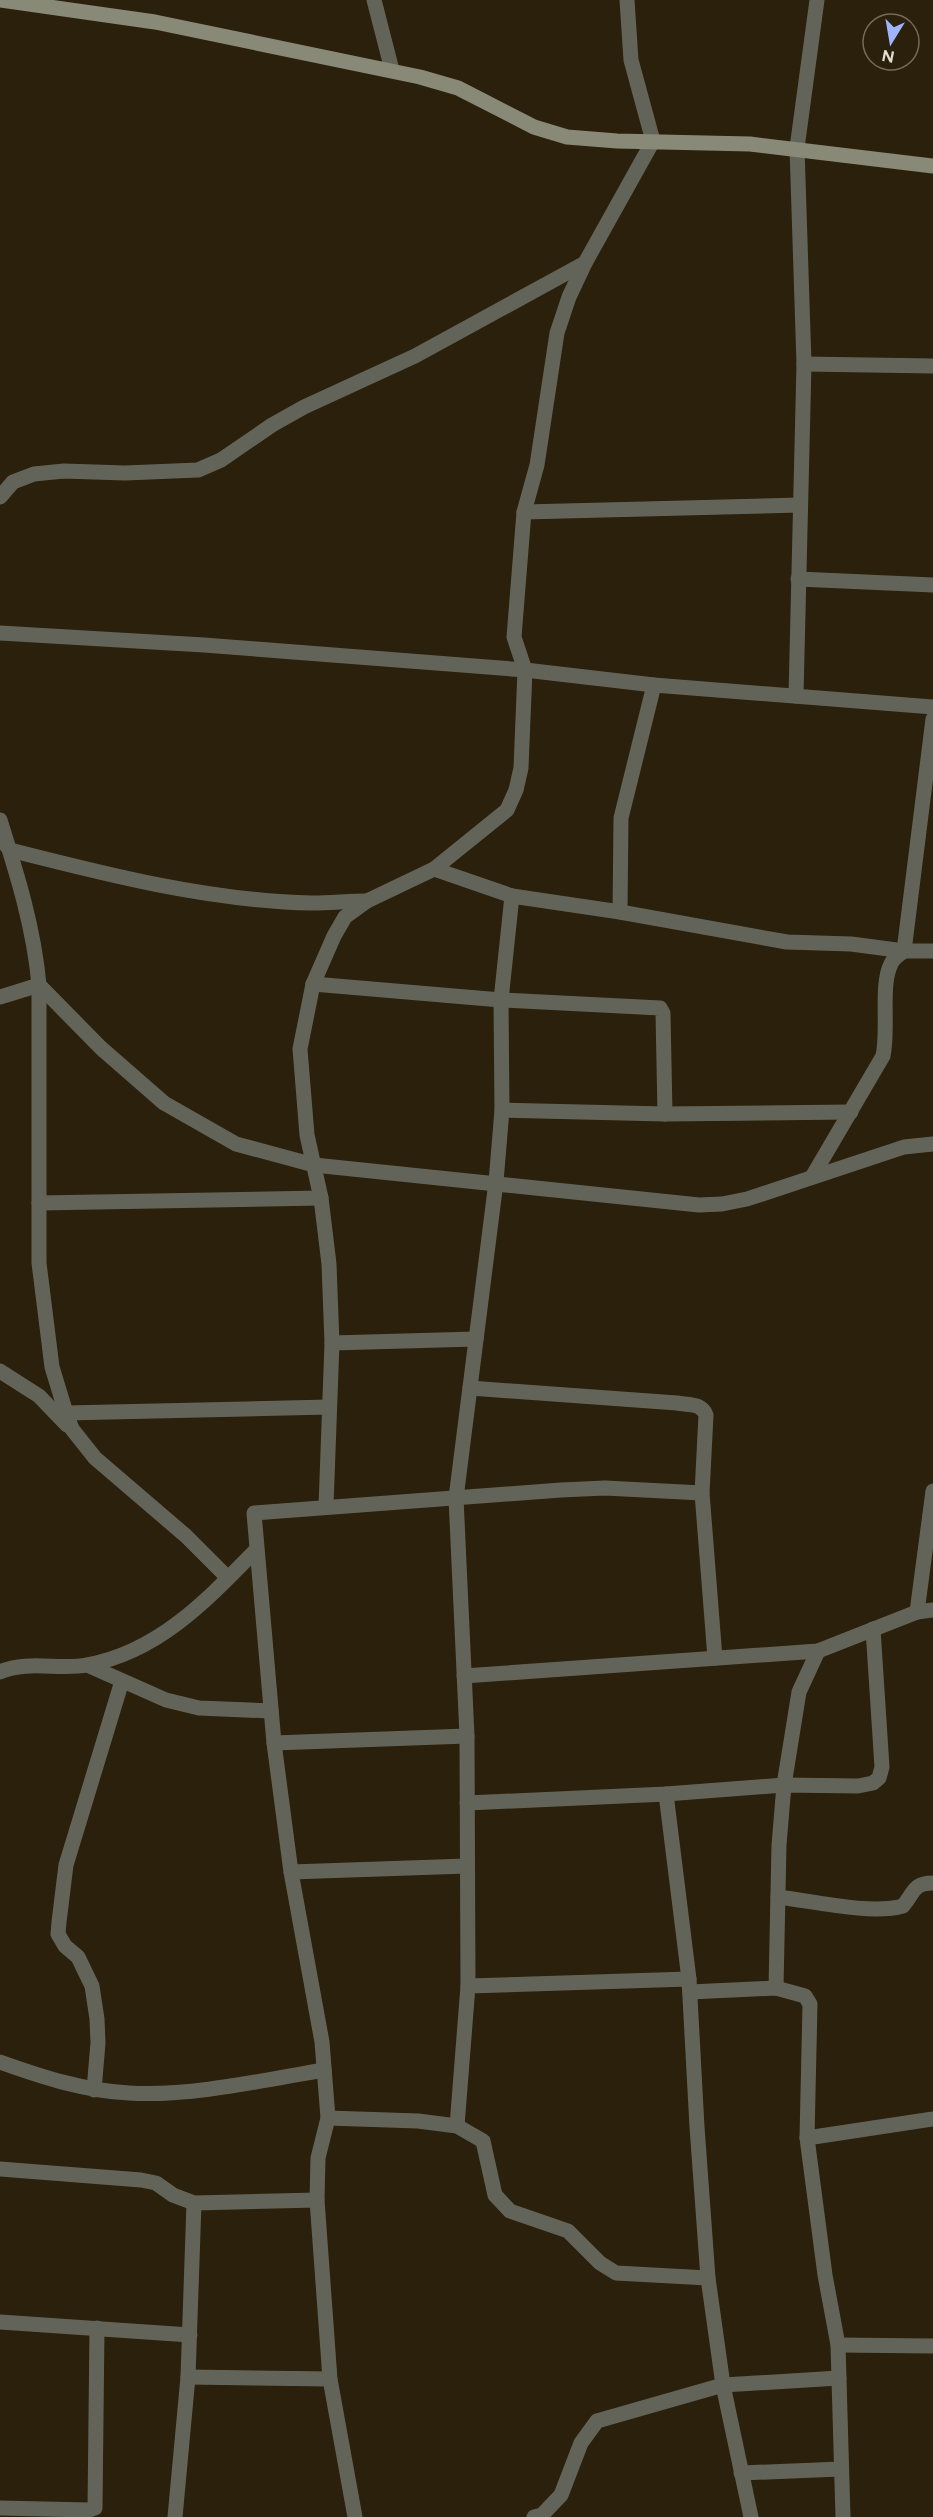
<svg xmlns="http://www.w3.org/2000/svg" width="933" height="2517" font-family="Figtree,sans-serif">
<rect width="100%" height="100%" fill="#2a200b"/>
<g fill="none" stroke-linecap="round" stroke-linejoin="round">
<g stroke="#636459" stroke-width="15">
<polyline points="374,0 392,70"/>
<polyline points="804,364 933,366"/>
<polyline points="0,497 13,482 34,474 64,471 125,473 198,470 221,460 272,425 304,407 415,356 585,263"/>
<polyline points="524,512 800,505"/>
<polyline points="798,579 933,585"/>
<polyline points="0,633 204,645 525,670 654,685 933,707"/>
<polyline points="796,696 804,364 797,148 817,0"/>
<path d="M0,820c17,54 34,108 39,165v278l13,104 14,46 6,16 23,29 91,78 42,42"/>
<path d="M6,845l4,5c98,25 200,51 302,53 19,0 37,-2 55,-2"/>
<polyline points="434,869 512,896 620,912 787,942 851,944 904,951 933,951"/>
<polyline points="620,912 621,818 654,685"/>
<polyline points="313,984 501,1000 660,1008 663,1013 665,1114"/>
<polyline points="0,997 39,985 101,1048 164,1103 236,1144 314,1165 699,1205 722,1204 747,1199 904,1147 933,1144"/>
<polyline points="502,1110 665,1114 851,1112"/>
<path d="M812,1177l71,-121c6,-27 -3,-71 8,-92 2,-6 8,-9 13,-13l29,-232"/>
<polyline points="39,1203 321,1198"/>
<polyline points="332,1343 476,1339"/>
<polyline points="0,1371 39,1396 67,1425"/>
<path d="M470,1388l207,15c11,2 25,0 29,12l-4,78 13,165"/>
<polyline points="66,1413 329,1407"/>
<polyline points="326,1506 332,1343 329,1264 321,1198 307,1135 300,1049 313,984 334,936 345,917 367,901 434,869 507,810 516,790 521,768 525,670 514,637 524,512 537,465 557,333 569,297 585,263 653,141 631,60 627,0"/>
<polyline points="917,1612 933,1491"/>
<polyline points="87,1665 166,1700 199,1708 271,1711"/>
<path d="M0,1672c26,-12 60,-2 87,-7 72,-13 121,-66 169,-115"/>
<polyline points="464,1676 818,1651 917,1612 933,1610"/>
<polyline points="274,1743 467,1736"/>
<polyline points="666,1794 689,1979 697,2127 708,2278 723,2385 751,2517"/>
<polyline points="467,1803 666,1794 784,1785 858,1786 873,1783 879,1778 882,1767 873,1629"/>
<polyline points="291,1872 467,1866"/>
<path d="M778,1897c34,4 93,18 125,9 11,-13 10,-23 30,-23"/>
<polyline points="468,1986 689,1979"/>
<polyline points="776,1988 779,1845 784,1785 799,1692 818,1651"/>
<polyline points="690,1992 776,1988 805,1996 810,2004 807,2138 825,2275 838,2345 843,2517"/>
<path d="M0,2062c42,15 85,29 129,31 59,4 136,-13 195,-23"/>
<polyline points="94,2090 98,2043 97,2019 92,1986 78,1957 65,1946 58,1934 59,1922 66,1865 122,1681"/>
<polyline points="328,2118 418,2121 457,2126 483,2141 495,2195 510,2211 568,2231 600,2263 616,2273 708,2278"/>
<polyline points="457,2126 468,1986 467,1736 456,1498 496,1182 502,1110 501,1000 512,896"/>
<polyline points="807,2138 933,2119"/>
<polyline points="0,2169 141,2180 156,2183 173,2195 194,2203 317,2200"/>
<polyline points="0,2322 190,2335"/>
<polyline points="838,2345 933,2346"/>
<polyline points="188,2377 330,2379"/>
<polyline points="741,2473 841,2469"/>
<polyline points="0,2508 89,2510 95,2508 97,2328"/>
<polyline points="175,2517 188,2377 194,2203"/>
<polyline points="355,2517 330,2379 317,2200 318,2158 328,2118 322,2042 291,1872 274,1743 254,1513 561,1490 605,1488 702,1493"/>
<polyline points="534,2517 542,2515 561,2495 581,2443 597,2421 723,2385 839,2378"/>
</g>
<polyline stroke="#898978" stroke-width="15" points="0,0 155,22 420,77 458,88 534,127 567,137 617,141 750,144 933,166"/>
</g>
<g transform="translate(891 42) rotate(191)"><circle r="28" fill="#2a200b" stroke="#746b59" stroke-width="1.5"/>
<path d="M0-4.5L10 22L0 15L-10 22Z" fill="#a0b3fd"/>
<text y="-9" font-size="16" font-weight="bold" text-anchor="middle" fill="#e3dccf">N</text>
</g>
</svg>
